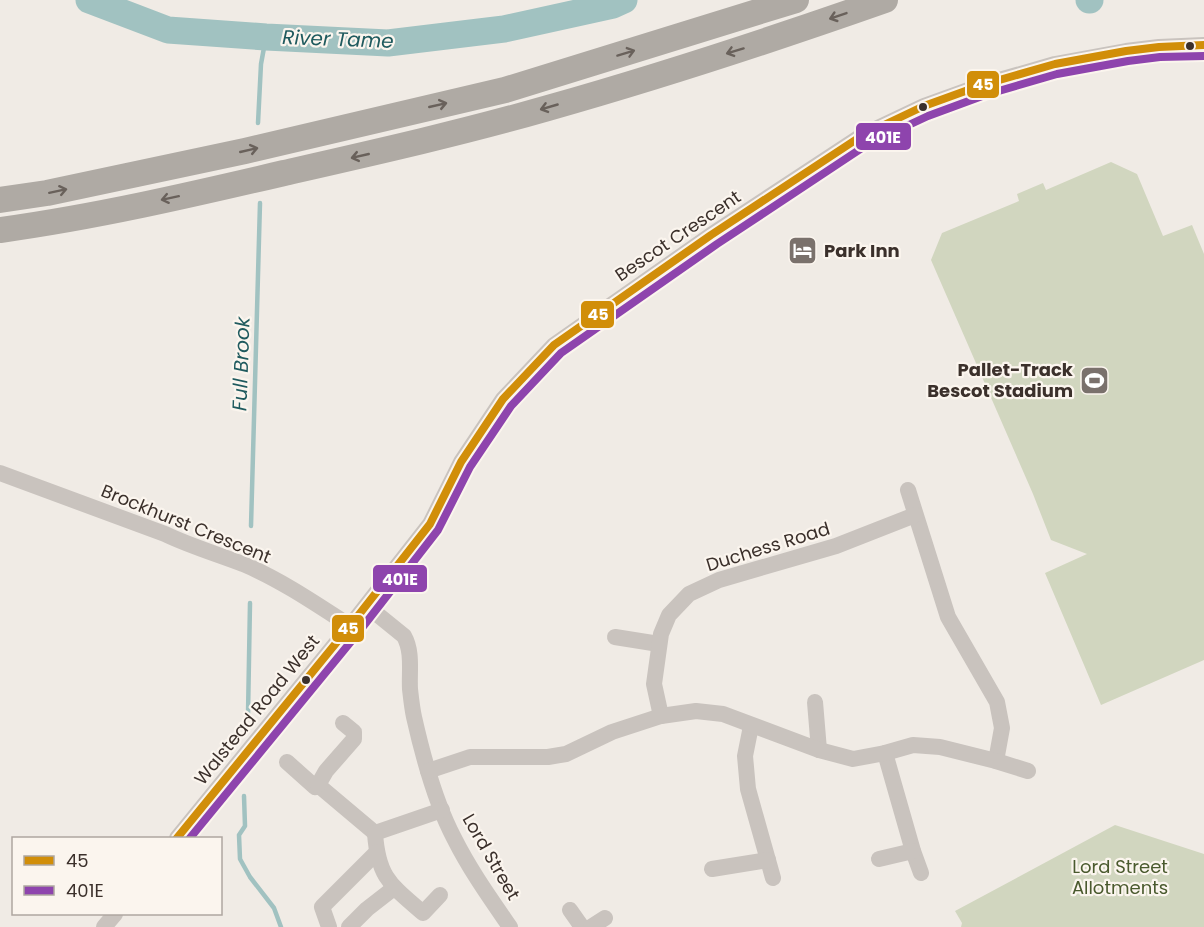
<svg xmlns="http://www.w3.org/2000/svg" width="1204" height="927" font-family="Poppins,sans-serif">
<rect width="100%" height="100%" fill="#f0ebe5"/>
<g fill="#d1d6bf">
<polygon points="1111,162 1137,174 1163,236 1192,225 1204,254 1204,660 1101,705 1045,573 1087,554 1051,540 1033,494 931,260 942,233 1019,201 1017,194 1043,183 1046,190"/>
<polygon points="1115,825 1204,854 1204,927 961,927 962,923 955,911"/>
</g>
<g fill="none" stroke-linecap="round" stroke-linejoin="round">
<g stroke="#a1c2c1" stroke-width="4.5">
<polyline points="258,123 261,64 266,37"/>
<polyline points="251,526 260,203"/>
<polyline points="248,715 250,603"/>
<polyline points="244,796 245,826 239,835 240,859 250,877 274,908 281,927"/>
</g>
<g stroke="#a1c2c1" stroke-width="27">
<polyline points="89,0 168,30 266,37 388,43 504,29 613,5 624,0"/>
<polyline points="1089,0 1090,0"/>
</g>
<g stroke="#c9c3be" stroke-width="16">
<path d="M0,473l165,61c25,12 52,20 78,30 38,16 73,40 107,62"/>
<polyline points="908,490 948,617 997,702 1002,728 996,761"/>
<path d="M367,606l37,30c9,16 5,36 6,53 1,9 2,19 4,28 9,40 21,85 40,121 16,32 36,60 56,89"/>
<polyline points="615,637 659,644"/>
<polyline points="815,702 819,750"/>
<polyline points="661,716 654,684 661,634 669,615 689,594 719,580 836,546 915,515"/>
<polyline points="751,726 745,756 748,789 773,878"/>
<polyline points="885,753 913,851 921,873"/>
<polyline points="287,762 315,787 318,785 375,833"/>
<polyline points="428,771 470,757 548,757 566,754 612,732 661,716 696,711 723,714 819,750 853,759 885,753 913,745 940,747 996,761 1028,771"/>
<polyline points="318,785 326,771 354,739 354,732 343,723"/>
<polyline points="177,838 350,626 430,524 461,462 503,399 554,345 711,235 863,135 924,106 982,85 1055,64 1126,51 1159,47 1204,45"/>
<polyline points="879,859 913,851"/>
<polyline points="712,869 768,860"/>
<path d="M440,895l-17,18c-32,-28 -45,-35 -48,-80l67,-23"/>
<polyline points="570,910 582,927"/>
<polyline points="104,927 115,914"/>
<polyline points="329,927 322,907 377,852"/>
<polyline points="349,927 367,909 394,888"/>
<polyline points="591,927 605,918"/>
</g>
<g stroke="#afaaa4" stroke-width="26">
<polyline points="0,200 47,193 245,151 505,90 796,0"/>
<path d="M0,230c95,-13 190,-35 284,-57 88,-20 177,-40 264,-65 113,-32 226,-69 337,-108"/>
</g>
<defs>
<polyline id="bus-1" points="177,838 350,626 430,524 461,462 503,399 554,345 711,235 863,135 924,106 982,85 1055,64 1126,51 1159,47 1204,45"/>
<polyline id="bus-2" points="190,838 358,633 438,530 470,467 511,406 561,353 717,244 868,144 928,116 985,95 1057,74 1128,61 1160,57 1204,56"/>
</defs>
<use href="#bus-1" stroke="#fbf5ee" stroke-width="12"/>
<use href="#bus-2" stroke="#fbf5ee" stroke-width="12"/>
<use href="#bus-1" stroke="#d18e09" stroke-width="8"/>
<use href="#bus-2" stroke="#8e44ad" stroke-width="8"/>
</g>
<defs><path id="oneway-shaft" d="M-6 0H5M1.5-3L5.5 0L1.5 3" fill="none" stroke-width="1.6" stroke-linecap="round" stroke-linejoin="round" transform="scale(1.5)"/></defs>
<g stroke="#69615b">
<use href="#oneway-shaft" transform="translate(838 16) rotate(161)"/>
<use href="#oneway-shaft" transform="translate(735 51) rotate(163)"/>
<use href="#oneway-shaft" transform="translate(626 53) rotate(-17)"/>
<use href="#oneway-shaft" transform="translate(438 105) rotate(-13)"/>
<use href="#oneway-shaft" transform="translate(549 107) rotate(164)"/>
<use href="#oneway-shaft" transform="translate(249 150) rotate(-13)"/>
<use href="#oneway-shaft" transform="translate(360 156) rotate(167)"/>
<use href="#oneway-shaft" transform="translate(58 191) rotate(-12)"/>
<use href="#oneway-shaft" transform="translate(170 198) rotate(168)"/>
</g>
<defs>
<symbol id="hotel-square" viewBox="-11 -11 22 22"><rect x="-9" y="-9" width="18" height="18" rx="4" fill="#7a716c" stroke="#fbf5ee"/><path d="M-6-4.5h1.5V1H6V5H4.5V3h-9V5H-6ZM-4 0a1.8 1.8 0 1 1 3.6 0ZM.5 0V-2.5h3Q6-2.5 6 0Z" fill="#fff"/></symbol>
<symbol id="stadium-square" viewBox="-11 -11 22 22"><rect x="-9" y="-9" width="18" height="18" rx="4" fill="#7a716c" stroke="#fbf5ee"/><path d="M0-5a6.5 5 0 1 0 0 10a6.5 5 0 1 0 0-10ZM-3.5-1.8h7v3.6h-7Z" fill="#fff"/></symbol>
</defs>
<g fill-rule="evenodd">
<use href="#hotel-square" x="786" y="234" width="33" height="33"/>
<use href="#stadium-square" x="1078" y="364" width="33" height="33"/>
</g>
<g fill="#3b302b" stroke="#fbf5ee" stroke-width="2">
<circle cx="1190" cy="46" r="5"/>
<circle cx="923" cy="107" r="5"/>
<circle cx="306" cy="680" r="5"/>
</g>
<g text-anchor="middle" stroke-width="4.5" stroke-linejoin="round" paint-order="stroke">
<g font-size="18" fill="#3b302b" stroke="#fbf5ee">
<text transform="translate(678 236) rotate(-34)" y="6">Bescot Crescent</text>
<text transform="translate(186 524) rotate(22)" y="6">Brockhurst Crescent</text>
<text transform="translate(768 547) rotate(-17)" y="6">Duchess Road</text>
<text transform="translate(257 710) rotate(-51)" y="6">Walstead Road West</text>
<text transform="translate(491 857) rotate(60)" y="6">Lord Street</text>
</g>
<g font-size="18" font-weight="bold" fill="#3b302b" stroke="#fbf5ee" text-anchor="start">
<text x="824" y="257">Park Inn</text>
<text x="1073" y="376" text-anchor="end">Pallet-Track<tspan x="1073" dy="21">Bescot Stadium</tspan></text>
</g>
<g font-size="18" fill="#4a5a2e" stroke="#fbf5ee">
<text x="1120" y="873">Lord Street<tspan x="1120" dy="21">Allotments</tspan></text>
</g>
<g font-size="20" font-style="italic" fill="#1f5a5e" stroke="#fbf5ee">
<text transform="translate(338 39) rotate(2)" y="7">River Tame</text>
<text transform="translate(241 364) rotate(-88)" y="7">Full Brook</text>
</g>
</g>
<g stroke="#fbf5ee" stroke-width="2">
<rect x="966" y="70" width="34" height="29" rx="6" fill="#d18e09"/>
<rect x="855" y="122" width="57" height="29" rx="6" fill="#8e44ad"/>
<rect x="580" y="300" width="35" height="29" rx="6" fill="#d18e09"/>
<rect x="372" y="564" width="56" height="29" rx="6" fill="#8e44ad"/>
<rect x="331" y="614" width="34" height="29" rx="6" fill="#d18e09"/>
</g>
<g font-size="16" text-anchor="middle" font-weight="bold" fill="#fff">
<text x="983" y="90">45</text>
<text x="883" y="143">401E</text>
<text x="598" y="320">45</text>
<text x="400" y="585">401E</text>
<text x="348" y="634">45</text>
</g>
<rect x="12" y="837" width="210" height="78" fill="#fbf5ee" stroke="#aea6a0" stroke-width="1.5"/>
<rect x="24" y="856" width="30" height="9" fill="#d18e09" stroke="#aea6a0" stroke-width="1.5"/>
<text x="66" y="867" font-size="18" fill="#3b302b">45</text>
<rect x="24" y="886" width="30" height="9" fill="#8e44ad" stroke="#aea6a0" stroke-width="1.5"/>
<text x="66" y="897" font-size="18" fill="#3b302b">401E</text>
</svg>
